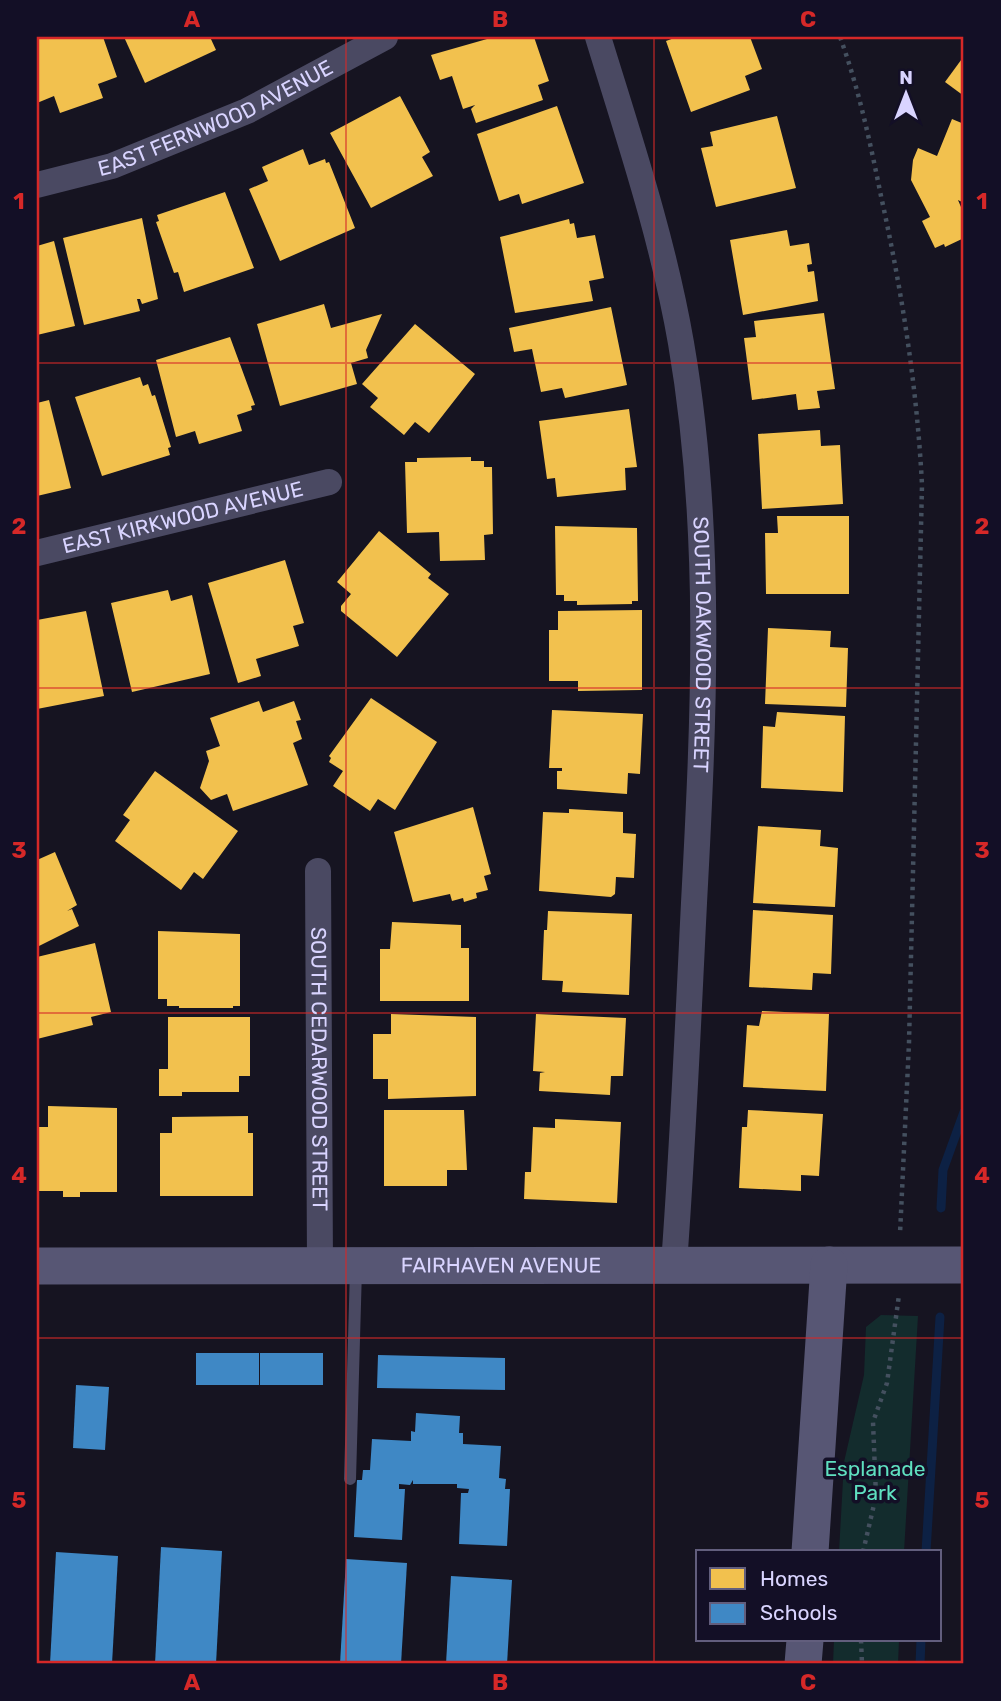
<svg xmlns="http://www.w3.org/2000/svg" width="1001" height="1701" font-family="Rubik,sans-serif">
<rect width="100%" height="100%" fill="#161421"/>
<g fill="#132c2d">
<polygon points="881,1315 918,1316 904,1552 839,1552 844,1462 864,1375 866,1327"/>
<polygon points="834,1640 899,1640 898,1664 833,1664"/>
</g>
<g fill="#f2c14e">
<polygon points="37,37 103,37 117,77 98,84 103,98 60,113 54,96 37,103"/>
<polygon points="124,37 210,37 216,50 145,83"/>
<polygon points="494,37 534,37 549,81 538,85 543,100 476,123 471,109 475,105 463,109 452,76 440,80 431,55"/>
<polygon points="677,37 750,37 762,69 745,76 750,90 691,112 666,41"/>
<polygon points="964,56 964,96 945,82"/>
<polygon points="400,96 430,152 422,157 433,176 371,208 330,133"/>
<polygon points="557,106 584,183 522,204 519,194 499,201 477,134"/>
<polygon points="777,116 796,188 716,207 701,148 713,146 710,132"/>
<polygon points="952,119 964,124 964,203 958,200 961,207 964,205 964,238 945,247 944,244 935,248 922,221 930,217 911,180 913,160 918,148 937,156"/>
<polygon points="303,149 309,165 325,159 326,163 329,162 355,228 280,261 249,189 268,181 262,167"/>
<polygon points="225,192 254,268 184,292 178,272 174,273 156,222 159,221 157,215"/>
<polygon points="142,218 158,299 142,304 140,299 137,299 140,311 84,325 63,238"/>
<polygon points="569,219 570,224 574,223 577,238 595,235 604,278 589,281 593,301 515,313 500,237"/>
<polygon points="787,230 790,246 809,243 812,264 807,265 808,272 814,271 818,301 743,315 730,240"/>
<polygon points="54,241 75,326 37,335 37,246"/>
<polygon points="324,304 331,328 382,314 366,350 368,358 351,363 357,384 280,406 257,324"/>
<polygon points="611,307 627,385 565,398 562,388 541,392 532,349 514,352 509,328"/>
<polygon points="824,313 835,389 817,391 820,408 798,410 796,394 752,400 744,338 756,337 754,321"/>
<polygon points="415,324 475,374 429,433 415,422 404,435 370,407 378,398 362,384"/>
<polygon points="230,337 255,405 251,406 252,410 237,415 242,431 199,444 195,431 176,437 156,360"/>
<polygon points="140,377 143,386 148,384 152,396 155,395 171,447 168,448 170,455 102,476 75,397"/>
<polygon points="49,400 71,488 37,496 37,403"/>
<polygon points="629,409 637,467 625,468 626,490 557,497 555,478 547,479 539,421"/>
<polygon points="820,430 821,446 840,445 843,504 762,509 758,434"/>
<polygon points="471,457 471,461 484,461 484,467 492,467 493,534 484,535 485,560 440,561 439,532 407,533 405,462 417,462 417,458"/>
<polygon points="777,516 849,516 849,594 766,594 765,533 778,533"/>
<polygon points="555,526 637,528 638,601 632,601 632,604 577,605 577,601 564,601 564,595 556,595"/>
<polygon points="379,531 431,574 428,578 449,594 397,657 341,611 341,606 351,594 337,582"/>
<polygon points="285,560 304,623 293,626 299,646 256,659 261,676 238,683 208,583"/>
<polygon points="168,590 171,601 192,595 210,674 132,692 111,603"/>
<polygon points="642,610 642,690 578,691 578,681 549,681 549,630 558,630 558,611"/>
<polygon points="86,611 104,696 37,709 37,620"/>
<polygon points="768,628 831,631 830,647 848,648 846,707 765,704"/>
<polygon points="371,698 437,742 395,810 378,799 370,811 333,786 343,771 329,762 331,758 329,756"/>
<polygon points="259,701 263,712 294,701 301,720 296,721 302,739 293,743 308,785 233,811 227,794 211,800 200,788 209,761 206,751 220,746 210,718"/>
<polygon points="552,710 643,714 640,774 628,773 627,794 557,789 557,771 562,771 562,768 549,768"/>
<polygon points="777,712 845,716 843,792 761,788 763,726 775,727"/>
<polygon points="155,771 238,831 203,879 194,872 181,890 115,841 130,820 123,815"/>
<polygon points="473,807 491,874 484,876 488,890 476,893 477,898 464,902 463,898 452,901 450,894 413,902 394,832"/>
<polygon points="569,809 623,812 623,833 636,834 634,878 616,877 615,894 611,897 539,891 543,812 569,813"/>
<polygon points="758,826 821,830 820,846 838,848 835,907 753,903"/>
<polygon points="55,852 77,905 67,911 72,909 79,926 37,947 37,860"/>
<polygon points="753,910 833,915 831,974 813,973 812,990 749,987"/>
<polygon points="548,911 632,914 629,995 562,992 563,981 542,980 544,930 547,930"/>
<polygon points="392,922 461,925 461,948 469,948 469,1001 380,1001 380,949 390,949"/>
<polygon points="158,931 240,934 240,1006 233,1006 233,1008 179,1008 179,1006 167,1006 167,999 158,999"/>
<polygon points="95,943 111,1012 91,1017 93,1025 37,1039 37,957"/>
<polygon points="762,1011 829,1014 826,1091 743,1087 747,1025 759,1026"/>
<polygon points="391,1014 476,1017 476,1096 388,1099 388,1079 373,1079 373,1034 391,1034"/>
<polygon points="536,1014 626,1018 623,1076 611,1076 610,1095 539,1091 540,1073 545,1072 533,1071"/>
<polygon points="168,1017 250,1017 250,1076 239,1076 239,1092 182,1092 182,1096 159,1096 159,1069 168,1069"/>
<polygon points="48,1106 117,1108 117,1192 80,1192 80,1197 63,1197 63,1191 37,1191 37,1127 48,1127"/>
<polygon points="384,1110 464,1110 467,1170 447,1170 447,1186 384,1186"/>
<polygon points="748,1110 823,1114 819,1176 801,1175 801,1191 739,1188 742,1127 747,1127"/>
<polygon points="248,1116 248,1133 253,1133 253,1196 160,1196 160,1133 172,1133 172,1117"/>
<polygon points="555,1119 621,1122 617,1203 524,1199 525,1172 531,1172 533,1127 555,1128"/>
</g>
<g fill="#3f88c5">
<rect x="196" y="1353" width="63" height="32"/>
<rect x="260" y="1353" width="63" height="32"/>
<polygon points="378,1355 505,1358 505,1390 377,1388"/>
<polygon points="76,1385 109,1387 105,1450 73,1448"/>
<polygon points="416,1413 460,1416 459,1433 463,1433 463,1444 501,1446 499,1478 506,1479 505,1489 510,1489 507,1546 459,1544 461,1493 468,1493 469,1489 457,1488 457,1484 413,1484 413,1480 410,1485 399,1484 399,1489 405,1489 402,1540 354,1537 357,1480 362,1480 363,1470 370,1470 372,1439 411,1441 411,1431 415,1432"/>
<polygon points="161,1547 222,1551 216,1664 155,1664"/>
<polygon points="56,1552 118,1556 112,1664 50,1664"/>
<polygon points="346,1559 407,1563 401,1664 340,1664"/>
<polygon points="451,1576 512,1580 507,1664 446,1664"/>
</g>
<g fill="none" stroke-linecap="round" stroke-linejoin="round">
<g stroke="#0d2144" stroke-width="9">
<polyline points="941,1208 943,1170 964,1112"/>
<polyline points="926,1552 940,1317"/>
<polyline points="920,1664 921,1640"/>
</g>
<g stroke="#44505f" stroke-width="4.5" stroke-dasharray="3.5 5" stroke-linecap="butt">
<path d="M840,37c19,52 30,105 41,159 21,96 36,191 41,289l-13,558 -9,191"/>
<polyline points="863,1552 876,1496 873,1422 887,1383 899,1295"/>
<polyline points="861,1640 862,1664"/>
</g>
<polyline stroke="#4a4962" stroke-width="12" points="350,1479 356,1269"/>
<g stroke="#4a4962" stroke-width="26">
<path id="s1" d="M598,37c31,101 65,202 83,306 32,186 23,373 13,560 -6,120 -11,241 -20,361"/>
<path id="s2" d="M37,185l75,-19 135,-55 138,-74"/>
<path id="s3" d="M37,553l292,-71"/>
<path id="s4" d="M318,871l2,394"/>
</g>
<g stroke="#575674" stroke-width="37">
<path id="s5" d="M37,1266l927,-1"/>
<polyline points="810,1552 829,1265"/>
<polyline points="803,1664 805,1640"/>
</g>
</g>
<path fill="none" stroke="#d62828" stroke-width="2" stroke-opacity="0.55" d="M346,37v1627M654,37v1627M37,363h927M37,688h927M37,1013h927M37,1338h927"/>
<g text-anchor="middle" stroke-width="7" stroke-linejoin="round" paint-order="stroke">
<g font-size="21" fill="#d9d4ff" stroke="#130f26">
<text dy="7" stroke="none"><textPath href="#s2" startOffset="191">EAST FERNWOOD AVENUE</textPath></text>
<text dy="7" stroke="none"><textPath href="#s3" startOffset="150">EAST KIRKWOOD AVENUE</textPath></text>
<text dy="7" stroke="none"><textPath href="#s1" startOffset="620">SOUTH OAKWOOD STREET</textPath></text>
<text dy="7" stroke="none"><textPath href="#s4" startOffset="198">SOUTH CEDARWOOD STREET</textPath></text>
<text dy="7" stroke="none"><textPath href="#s5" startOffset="464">FAIRHAVEN AVENUE</textPath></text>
</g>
<g font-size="21" fill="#5fe0c0" stroke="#130f26">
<text x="875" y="1476">Esplanade<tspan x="875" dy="24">Park</tspan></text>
</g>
</g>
<rect width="1001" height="1701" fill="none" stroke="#130f26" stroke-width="77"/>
<rect x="696" y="1550" width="245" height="91" fill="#130f26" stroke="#625e7d" stroke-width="2"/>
<rect x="710" y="1568" width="35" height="21" fill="#f2c14e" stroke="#625e7d" stroke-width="2"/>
<text x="760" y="1586" font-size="21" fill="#d9d4ff">Homes</text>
<rect x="710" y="1603" width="35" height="21" fill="#3f88c5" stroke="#625e7d" stroke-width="2"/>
<text x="760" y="1620" font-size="21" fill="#d9d4ff">Schools</text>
<g transform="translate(906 94)" stroke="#130f26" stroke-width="5" paint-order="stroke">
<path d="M0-5L12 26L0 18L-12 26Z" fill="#d9d4ff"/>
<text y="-10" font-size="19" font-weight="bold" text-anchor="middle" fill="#d9d4ff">N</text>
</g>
<rect x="38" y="38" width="924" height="1624" fill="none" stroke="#d62828" stroke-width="2.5"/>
<g font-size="23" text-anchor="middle" font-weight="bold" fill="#d62828">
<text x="192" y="27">A</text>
<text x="500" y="27">B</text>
<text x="808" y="27">C</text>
<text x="19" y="209">1</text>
<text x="982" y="209">1</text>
<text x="19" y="534">2</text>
<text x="982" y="534">2</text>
<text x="19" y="858">3</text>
<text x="982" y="858">3</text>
<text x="19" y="1183">4</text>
<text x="982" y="1183">4</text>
<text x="19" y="1508">5</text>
<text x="982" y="1508">5</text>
<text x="192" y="1690">A</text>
<text x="500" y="1690">B</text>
<text x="808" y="1690">C</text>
</g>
</svg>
